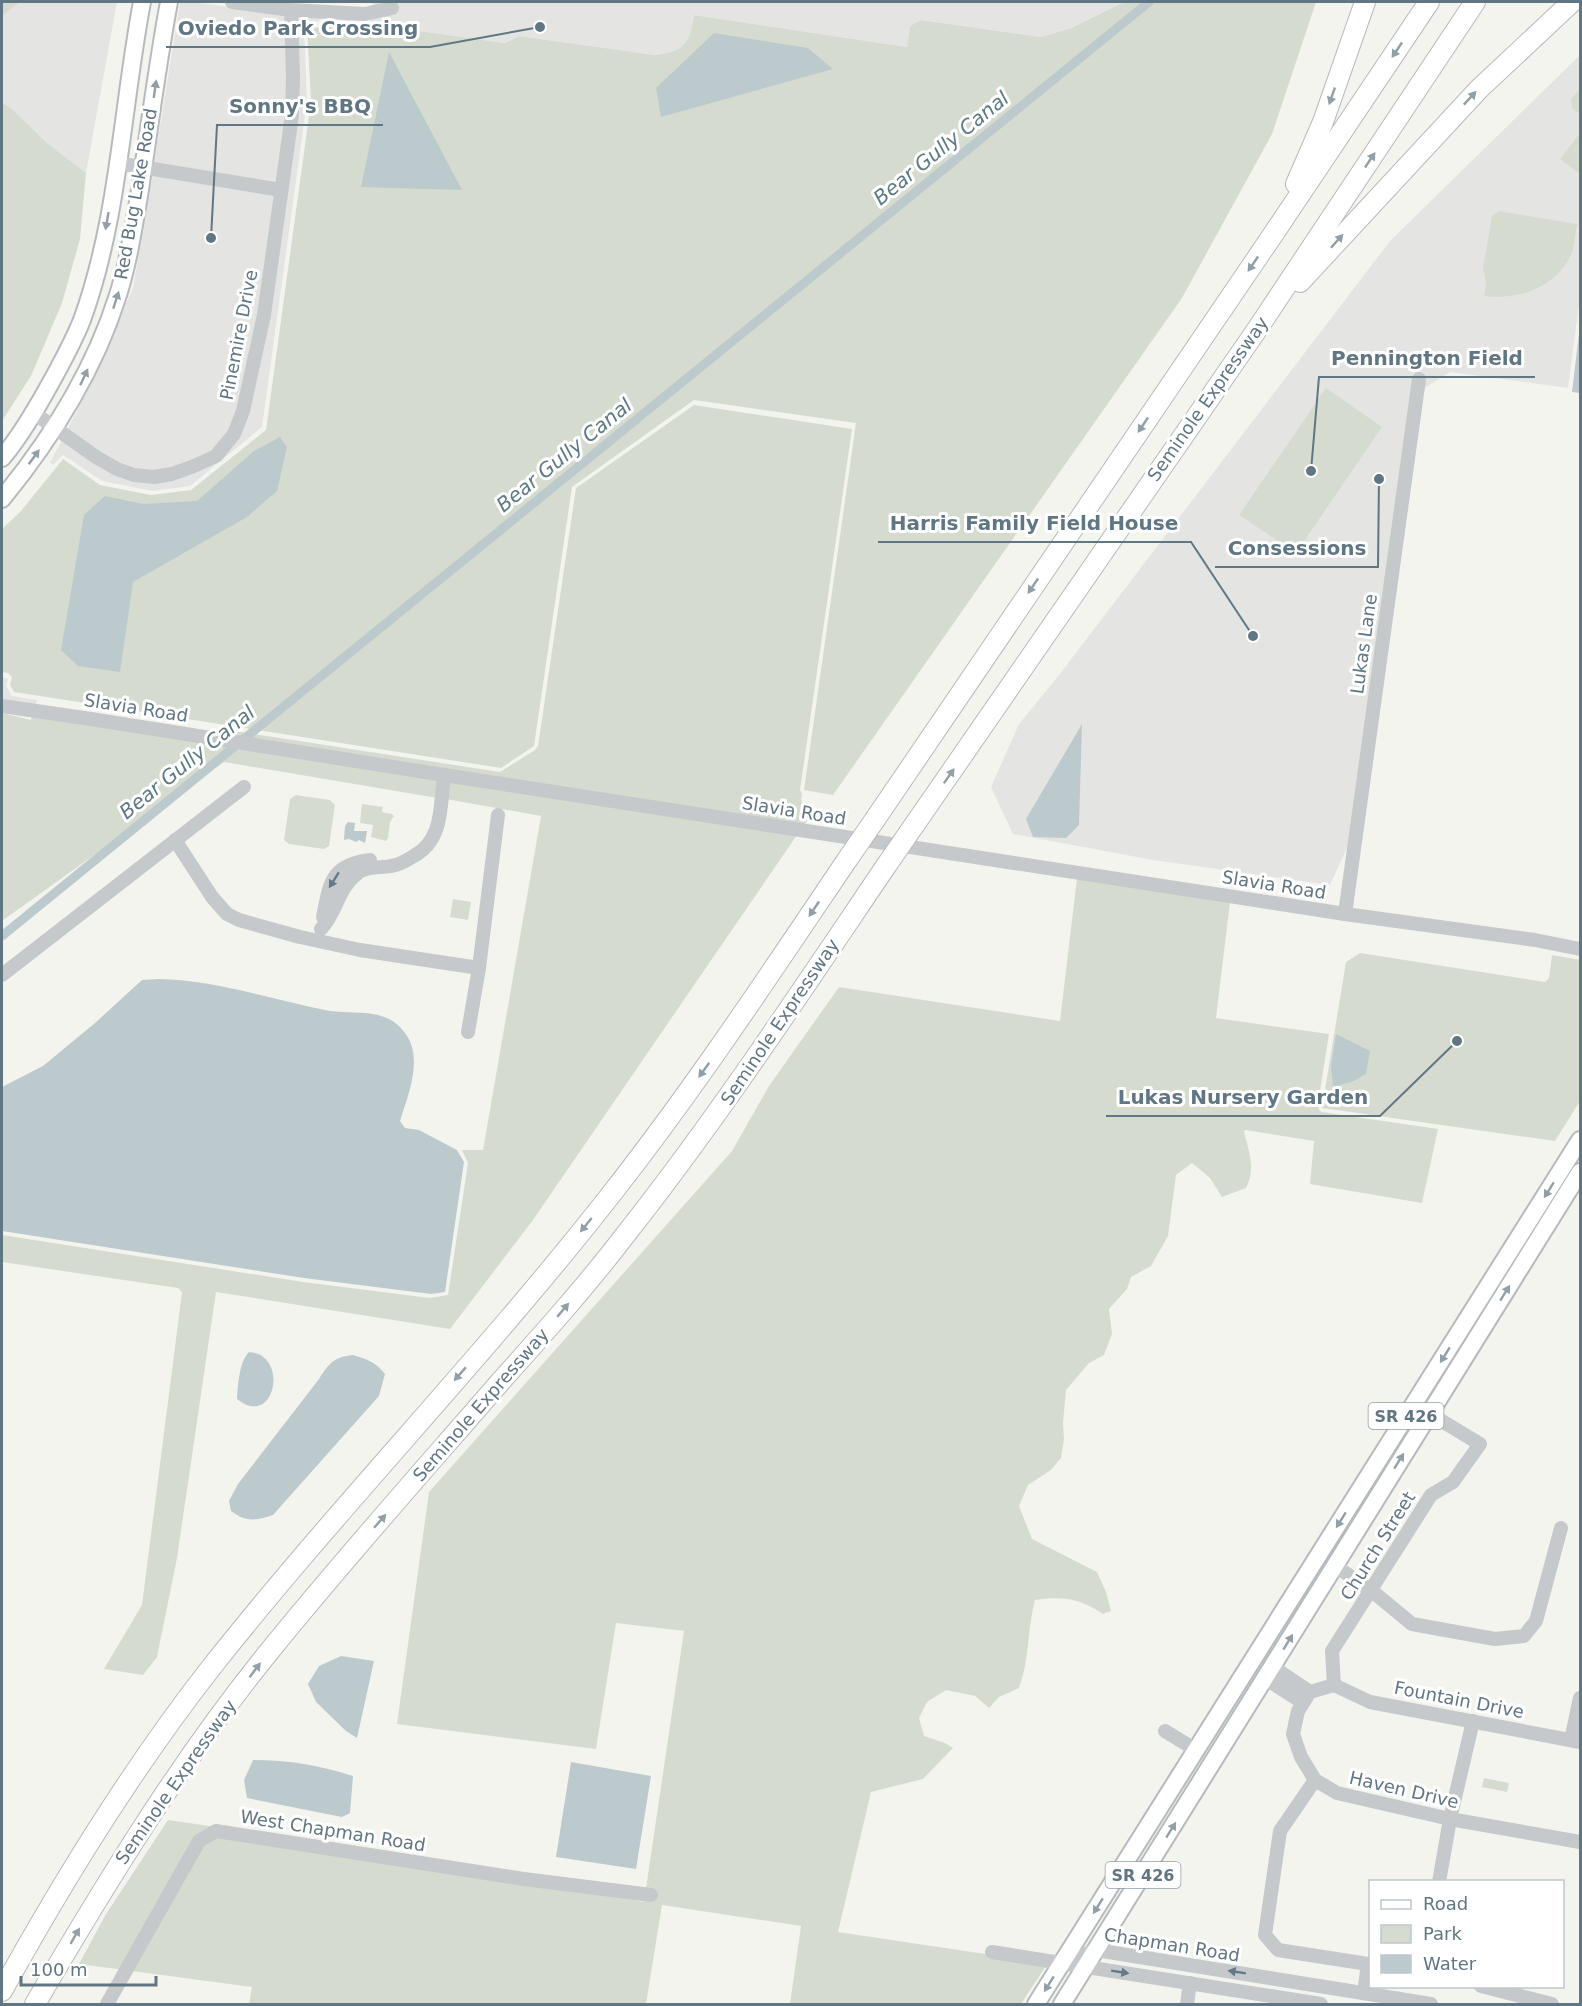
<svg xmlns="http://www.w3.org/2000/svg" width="1582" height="2006" font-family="'DejaVu Sans',sans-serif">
<rect width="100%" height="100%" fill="#f4f4ef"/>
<g fill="#e4e5e2">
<polygon points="20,2 117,2 86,173 47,143 11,108 2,103 2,16"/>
<polygon points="180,2 194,2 287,15 287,114 277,184 154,164"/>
<polygon points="373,2 1124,2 1071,28 1041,37 921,20 910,26 907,47 694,15 691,35 683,46 671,53 655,55 519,36 505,43 370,24"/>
<polygon points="296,15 367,20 346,21 336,18 322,18 316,23 304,25 307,101 262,427 190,486 152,491 102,481 63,455 53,465 50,462 62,440 155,482 238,437 268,316"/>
<polygon points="1580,55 1580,297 1568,388 1450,372 1418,392 1357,826 1330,885 1153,860 1013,834 991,787 1019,724 1059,675 1390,241"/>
<polygon points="153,174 276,194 259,314 239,410 231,431 213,451 171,469 154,472 134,470 119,464 67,430 93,380 133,288"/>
<polygon points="2,677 8,679 6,686 12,696 37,700 36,706 2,701"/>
</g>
<g fill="#d5dccf">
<polygon points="2,2 20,2 2,16"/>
<path d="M1124,2h192l-44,132 -90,164 -349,497 -29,-5 52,-367 -162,-23 -122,87 -38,259 -33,22 -487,-76 -4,-7 2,-8 -4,-4 -6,-1v-143l19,-18 42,-52 37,26 51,10 40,-5 75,-60 45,-329 -4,-73 63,-4 135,19 14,-7 136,19c29,-3 35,-12 39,-40l213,32 3,-21 11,-6 120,17 30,-9z"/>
<polygon points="1580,88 1580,114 1572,108 1571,100"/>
<polygon points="2,103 11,108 47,143 86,173 80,239 62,303 31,376 2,421"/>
<polygon points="1580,133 1580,174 1560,159"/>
<path d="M1499,211l78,13c-2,9 -2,19 -5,28 -13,35 -55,49 -88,44l2,-13 -3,-15 9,-52z"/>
<polygon points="1326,388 1382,427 1296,553 1239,515"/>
<polygon points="694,405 852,429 800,790 802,794 801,801 814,812 804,825 224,734 228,730 500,772 535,750 538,746 576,488"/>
<polygon points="2,713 31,720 32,716 439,780 437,798 224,762 2,921"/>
<polygon points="448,781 797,835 533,1220 450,1329 216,1292 177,1558 157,1657 143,1675 104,1669 142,1605 182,1292 178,1288 2,1262 2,1235 303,1282 430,1298 448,1295 468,1163 462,1150 483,1150 541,816 446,799"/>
<polygon points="296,795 330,800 335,805 329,846 324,849 289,844 284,840 290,799"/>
<polygon points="362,804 383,807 382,812 392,814 394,816 390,822 388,838 386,841 371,837 373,825 360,823"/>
<path d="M1077,878l153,24 -14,116 113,16 -11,70 1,6 3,2 116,17 -16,74 -112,-19 4,-43 -69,-11 -1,2c5,19 12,38 2,56l-24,9 -12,-19 -18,-15 -16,12 -8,61 -17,30 -20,11 -4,12 -18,20 3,25 -8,21 -15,8 -23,27 -3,33 1,16 -3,19 -10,12 -23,15 -9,21 13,33 65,33 9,20 5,19 -8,3c-24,-16 -40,-18 -68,-14 -8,29 -5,59 -16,88l-20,9 -10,11 -14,-12 -29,-6 -19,12 -8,16 5,18 21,7 8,5 -30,31 -52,13 -33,140 154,23 54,11 -25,38h-231l11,-78 -139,-21 -16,99h-397l3,-17 -173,-23 27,-50 62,-94 227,33 249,49 40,-271 -68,-8 -20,126 -199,-25 32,-232 303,-341 37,-65 70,-99 221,34z"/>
<polygon points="453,899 471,902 468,920 450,917"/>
<polygon points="1360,953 1545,982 1549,978 1552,955 1580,960 1580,1101 1555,1141 1322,1108 1346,962"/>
<polygon points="1484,1778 1509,1783 1507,1792 1482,1787"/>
</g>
<g fill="#bccace">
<polygon points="714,33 808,48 833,69 661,117 656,88"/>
<polygon points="389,52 462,190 361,187"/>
<polygon points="1580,325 1580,393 1572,392"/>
<polygon points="280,437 287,447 277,491 247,517 133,582 120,672 78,666 61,650 84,515 105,496 143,504 197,501 254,451"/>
<polygon points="1082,724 1079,825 1066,838 1033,837 1026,819"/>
<polygon points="348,822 355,823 354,831 367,831 365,843 359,840 356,842 349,839 344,840 345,826"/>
<path d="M159,979c56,1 111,20 166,31 19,4 41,0 59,7 9,3 15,8 21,16 19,25 3,62 -5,88l5,7 14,2 38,20 7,12 -19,130 -14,2 -127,-16 -302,-47v-144l41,-21 52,-43 47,-43z"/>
<polygon points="1336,1034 1370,1051 1366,1074 1354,1081 1333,1087 1331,1067"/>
<path d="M249,1352c41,2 26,78 -12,47 1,-14 2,-37 12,-47z"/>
<path d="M353,1355c13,4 23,7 32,19l-6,22 -106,119c-17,6 -28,7 -42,-4l-2,-10 9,-17 81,-105c10,-16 15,-22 34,-24z"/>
<polygon points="341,1656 374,1661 357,1738 346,1731 316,1702 308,1684 319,1666"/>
<path d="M253,1760c35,0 66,5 100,16l-3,37 -8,4 -95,-19 -3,-18z"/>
<polygon points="571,1762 651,1776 636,1869 556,1857"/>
</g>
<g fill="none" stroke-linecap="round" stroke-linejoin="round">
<polyline stroke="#bccace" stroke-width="9" points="2,936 1149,2"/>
<defs>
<g id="major">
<path d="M2,458c17,-20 30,-42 43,-65 13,-23 27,-48 37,-73 37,-102 40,-213 60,-318"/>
<path d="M2,499c49,-60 91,-126 115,-201 11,-33 16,-68 22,-102 10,-65 18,-130 30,-194"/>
<polyline points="1036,2004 1580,1140"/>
<polyline points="1062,2004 1580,1172"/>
</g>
<g id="highway">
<polyline points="1296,184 1323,122 1365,2"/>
<polyline points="1300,282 1479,89 1572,2"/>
<polyline points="876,818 1270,239 1429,2"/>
<polyline points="915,824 1256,331 1475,2"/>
<path d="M2,1991c62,-112 129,-221 208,-322 128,-162 272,-310 399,-472 85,-108 161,-223 238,-337"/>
<path d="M35,2004c71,-121 144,-241 233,-351 75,-93 155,-182 233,-272 43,-48 86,-96 125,-147 93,-118 176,-244 260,-368"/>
</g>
</defs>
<use href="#major" stroke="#b5babd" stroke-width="20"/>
<use href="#highway" stroke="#b7babc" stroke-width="22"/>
<g stroke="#c5c9cb" stroke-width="14">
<polyline points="232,2 291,10 365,14 392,8"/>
<polyline points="117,163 281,190"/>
<polyline points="34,413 96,457 117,469 134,475 154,477 172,474 194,466 216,456 234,434 243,411 264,315 292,115 293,76 291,10"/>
<polyline points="2,706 91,719 444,775 1345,914 1535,940 1580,949"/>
<polyline points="175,840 212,897 227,914 239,920 300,937 360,950 479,968"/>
<polyline points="1345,914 1419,379"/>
<path d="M323,917c7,-35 8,-52 47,-57"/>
<path d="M321,929c17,-18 16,-41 38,-57 9,-6 22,-4 32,-6 7,-1 15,-5 21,-9 32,-16 28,-51 32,-82"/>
<polyline points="2,975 244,787"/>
<polyline points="468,1032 479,968 498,815"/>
<polyline points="1422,1409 1480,1444 1453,1482 1431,1495 1332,1651 1334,1685 1310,1692 1298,1711 1293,1734 1301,1757 1315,1780 1337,1793 1450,1819 1580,1842"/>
<polyline points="1334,1565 1372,1591 1412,1624 1495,1639 1524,1636 1536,1621 1561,1528"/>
<polyline points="1273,1667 1310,1692"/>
<polyline points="1266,1679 1302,1702"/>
<polyline points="1334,1685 1370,1702 1580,1742"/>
<polyline points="1165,1731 1196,1750"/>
<polyline points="1571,1740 1580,1698"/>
<polyline points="1315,1780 1280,1831 1265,1935 1278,1950 1368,1964 1364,1993"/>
<polyline points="1439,1882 1450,1819 1473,1721"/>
<polyline points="992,1952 1321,2004"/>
<polyline points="1062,1963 1096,1950 1431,2004"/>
<polyline points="1481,1986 1552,2004"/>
<polyline points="107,2004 199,1841 216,1831 524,1879 651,1895"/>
<polyline points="1187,2004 1190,1983"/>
</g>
<use href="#major" stroke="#fff" stroke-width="16"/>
<use href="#highway" stroke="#fff" stroke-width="20"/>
<defs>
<g id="highway-bridge">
<polyline points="847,860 876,818"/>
<polyline points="886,866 915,824"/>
</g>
</defs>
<use href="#highway-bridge" stroke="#b7babc" stroke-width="22" stroke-linecap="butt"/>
<use href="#highway-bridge" stroke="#fff" stroke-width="20"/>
</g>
<defs><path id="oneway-solid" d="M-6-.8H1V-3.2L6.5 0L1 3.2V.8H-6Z" transform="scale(1.5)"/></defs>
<g fill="#909fa8">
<use href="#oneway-solid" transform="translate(1397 50) rotate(124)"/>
<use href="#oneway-solid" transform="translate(155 89) rotate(-82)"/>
<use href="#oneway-solid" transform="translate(1332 96) rotate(109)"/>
<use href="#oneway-solid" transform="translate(1470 98) rotate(-47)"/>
<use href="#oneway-solid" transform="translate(1370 160) rotate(-56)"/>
<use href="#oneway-solid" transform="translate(107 221) rotate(100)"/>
<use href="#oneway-solid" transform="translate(1337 241) rotate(-48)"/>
<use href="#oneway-solid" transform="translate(1253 264) rotate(124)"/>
<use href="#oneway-solid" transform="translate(116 300) rotate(-72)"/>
<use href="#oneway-solid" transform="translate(84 377) rotate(-65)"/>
<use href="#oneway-solid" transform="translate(1143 425) rotate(124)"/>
<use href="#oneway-solid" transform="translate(34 457) rotate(-54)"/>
<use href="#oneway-solid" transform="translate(1033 586) rotate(124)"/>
<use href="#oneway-solid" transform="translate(949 776) rotate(-55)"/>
<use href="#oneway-solid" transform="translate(814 909) rotate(124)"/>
<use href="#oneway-solid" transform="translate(704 1070) rotate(126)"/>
<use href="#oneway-solid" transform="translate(1549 1190) rotate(122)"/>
<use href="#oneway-solid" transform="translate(586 1225) rotate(129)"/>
<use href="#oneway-solid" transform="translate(1505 1293) rotate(-58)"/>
<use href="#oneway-solid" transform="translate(563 1310) rotate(-50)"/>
<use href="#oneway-solid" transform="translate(1445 1355) rotate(122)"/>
<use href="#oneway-solid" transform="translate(460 1374) rotate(131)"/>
<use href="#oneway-solid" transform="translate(1399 1461) rotate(-58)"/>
<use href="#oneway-solid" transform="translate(1341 1520) rotate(122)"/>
<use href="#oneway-solid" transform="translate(380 1521) rotate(-49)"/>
<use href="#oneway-solid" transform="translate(1288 1642) rotate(-59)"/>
<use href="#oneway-solid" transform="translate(255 1670) rotate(-53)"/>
<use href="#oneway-solid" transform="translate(1171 1830) rotate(-58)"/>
<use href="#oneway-solid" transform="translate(1098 1906) rotate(122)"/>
<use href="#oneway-solid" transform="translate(75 1936) rotate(-60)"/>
<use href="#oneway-solid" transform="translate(1049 1984) rotate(122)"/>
</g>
<g fill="#657a87">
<use href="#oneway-solid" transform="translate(334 880) rotate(122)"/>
<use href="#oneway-solid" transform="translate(1120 1972) rotate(9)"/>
<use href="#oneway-solid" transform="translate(1237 1972) rotate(-171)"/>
</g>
<g text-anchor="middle" stroke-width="6" stroke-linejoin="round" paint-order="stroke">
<g fill="#fff" stroke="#909fa8" stroke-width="1.5">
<rect x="1368.5" y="1403" width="75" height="26" rx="4.5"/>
<rect x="1105.5" y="1862" width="75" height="26" rx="4.5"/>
</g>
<g font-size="16" font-weight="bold" fill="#607683">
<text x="1406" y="1422">SR 426</text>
<text x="1143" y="1881">SR 426</text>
</g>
<g font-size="18" fill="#607683" stroke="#fff">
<text transform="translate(136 194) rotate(-80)" y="6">Red Bug Lake Road</text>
<text transform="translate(239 335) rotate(-79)" y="6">Pinemire Drive</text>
<text transform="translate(1208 399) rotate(-55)" y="6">Seminole Expressway</text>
<text transform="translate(1364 644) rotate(-82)" y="6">Lukas Lane</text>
<text transform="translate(136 708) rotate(9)" y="6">Slavia Road</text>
<text transform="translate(794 811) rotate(9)" y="6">Slavia Road</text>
<text transform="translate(1274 885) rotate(9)" y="6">Slavia Road</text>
<text transform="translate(780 1022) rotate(-56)" y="6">Seminole Expressway</text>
<text transform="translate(481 1405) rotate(-49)" y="6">Seminole Expressway</text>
<text transform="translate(1378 1546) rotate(-58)" y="6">Church Street</text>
<text transform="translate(1459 1700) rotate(11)" y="6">Fountain Drive</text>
<text transform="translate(176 1782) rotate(-55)" y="6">Seminole Expressway</text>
<text transform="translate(1404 1790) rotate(13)" y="6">Haven Drive</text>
<text transform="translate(333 1831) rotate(9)" y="6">West Chapman Road</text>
<text transform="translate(1172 1945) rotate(9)" y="6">Chapman Road</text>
</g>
<g font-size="20" font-style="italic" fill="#5b7a81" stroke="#fff">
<text transform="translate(941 148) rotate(-39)" y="7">Bear Gully Canal</text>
<text transform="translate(564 455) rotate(-39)" y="7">Bear Gully Canal</text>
<text transform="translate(187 762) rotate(-39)" y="7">Bear Gully Canal</text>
</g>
</g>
<path fill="none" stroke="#607683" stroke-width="2" d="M540 27L430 47H166M211 238L217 125H383M1311 471L1319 377H1535M1253 636L1191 542H878M1379 479L1378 567H1215M1457 1041L1380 1116H1106"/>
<g fill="#607683" stroke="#fff" stroke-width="2">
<circle cx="540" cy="27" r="6"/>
<circle cx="211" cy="238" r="6"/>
<circle cx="1311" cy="471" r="6"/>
<circle cx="1253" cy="636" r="6"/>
<circle cx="1379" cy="479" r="6"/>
<circle cx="1457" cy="1041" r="6"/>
</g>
<g font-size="20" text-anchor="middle" font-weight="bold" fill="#607683" stroke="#fff" stroke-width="6" stroke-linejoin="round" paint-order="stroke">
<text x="298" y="35">Oviedo Park Crossing</text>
<text x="300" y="113">Sonny's BBQ</text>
<text x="1427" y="365">Pennington Field</text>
<text x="1034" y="530">Harris Family Field House</text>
<text x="1297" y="555">Consessions</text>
<text x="1243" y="1104">Lukas Nursery Garden</text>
</g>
<rect width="1582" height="2006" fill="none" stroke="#607683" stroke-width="6"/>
<rect x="1369" y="1880" width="195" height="108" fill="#ffffff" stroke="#bfc8cd" stroke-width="1.5"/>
<rect x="1381" y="1900" width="30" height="9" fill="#ffffff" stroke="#bfc8cd" stroke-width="1.5"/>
<text x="1423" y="1910" font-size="18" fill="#607683">Road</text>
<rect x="1381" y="1925" width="30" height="18" fill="#d5dccf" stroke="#bfc8cd" stroke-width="1.5"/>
<text x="1423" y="1940" font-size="18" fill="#607683">Park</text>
<rect x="1381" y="1955" width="30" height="18" fill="#bccace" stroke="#bfc8cd" stroke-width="1.5"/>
<text x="1423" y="1970" font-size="18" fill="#607683">Water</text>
<path d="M21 1976v9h135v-9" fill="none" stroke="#607683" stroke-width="3"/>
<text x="30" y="1976" font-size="18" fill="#607683" stroke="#ffffff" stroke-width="4.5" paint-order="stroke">100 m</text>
</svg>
